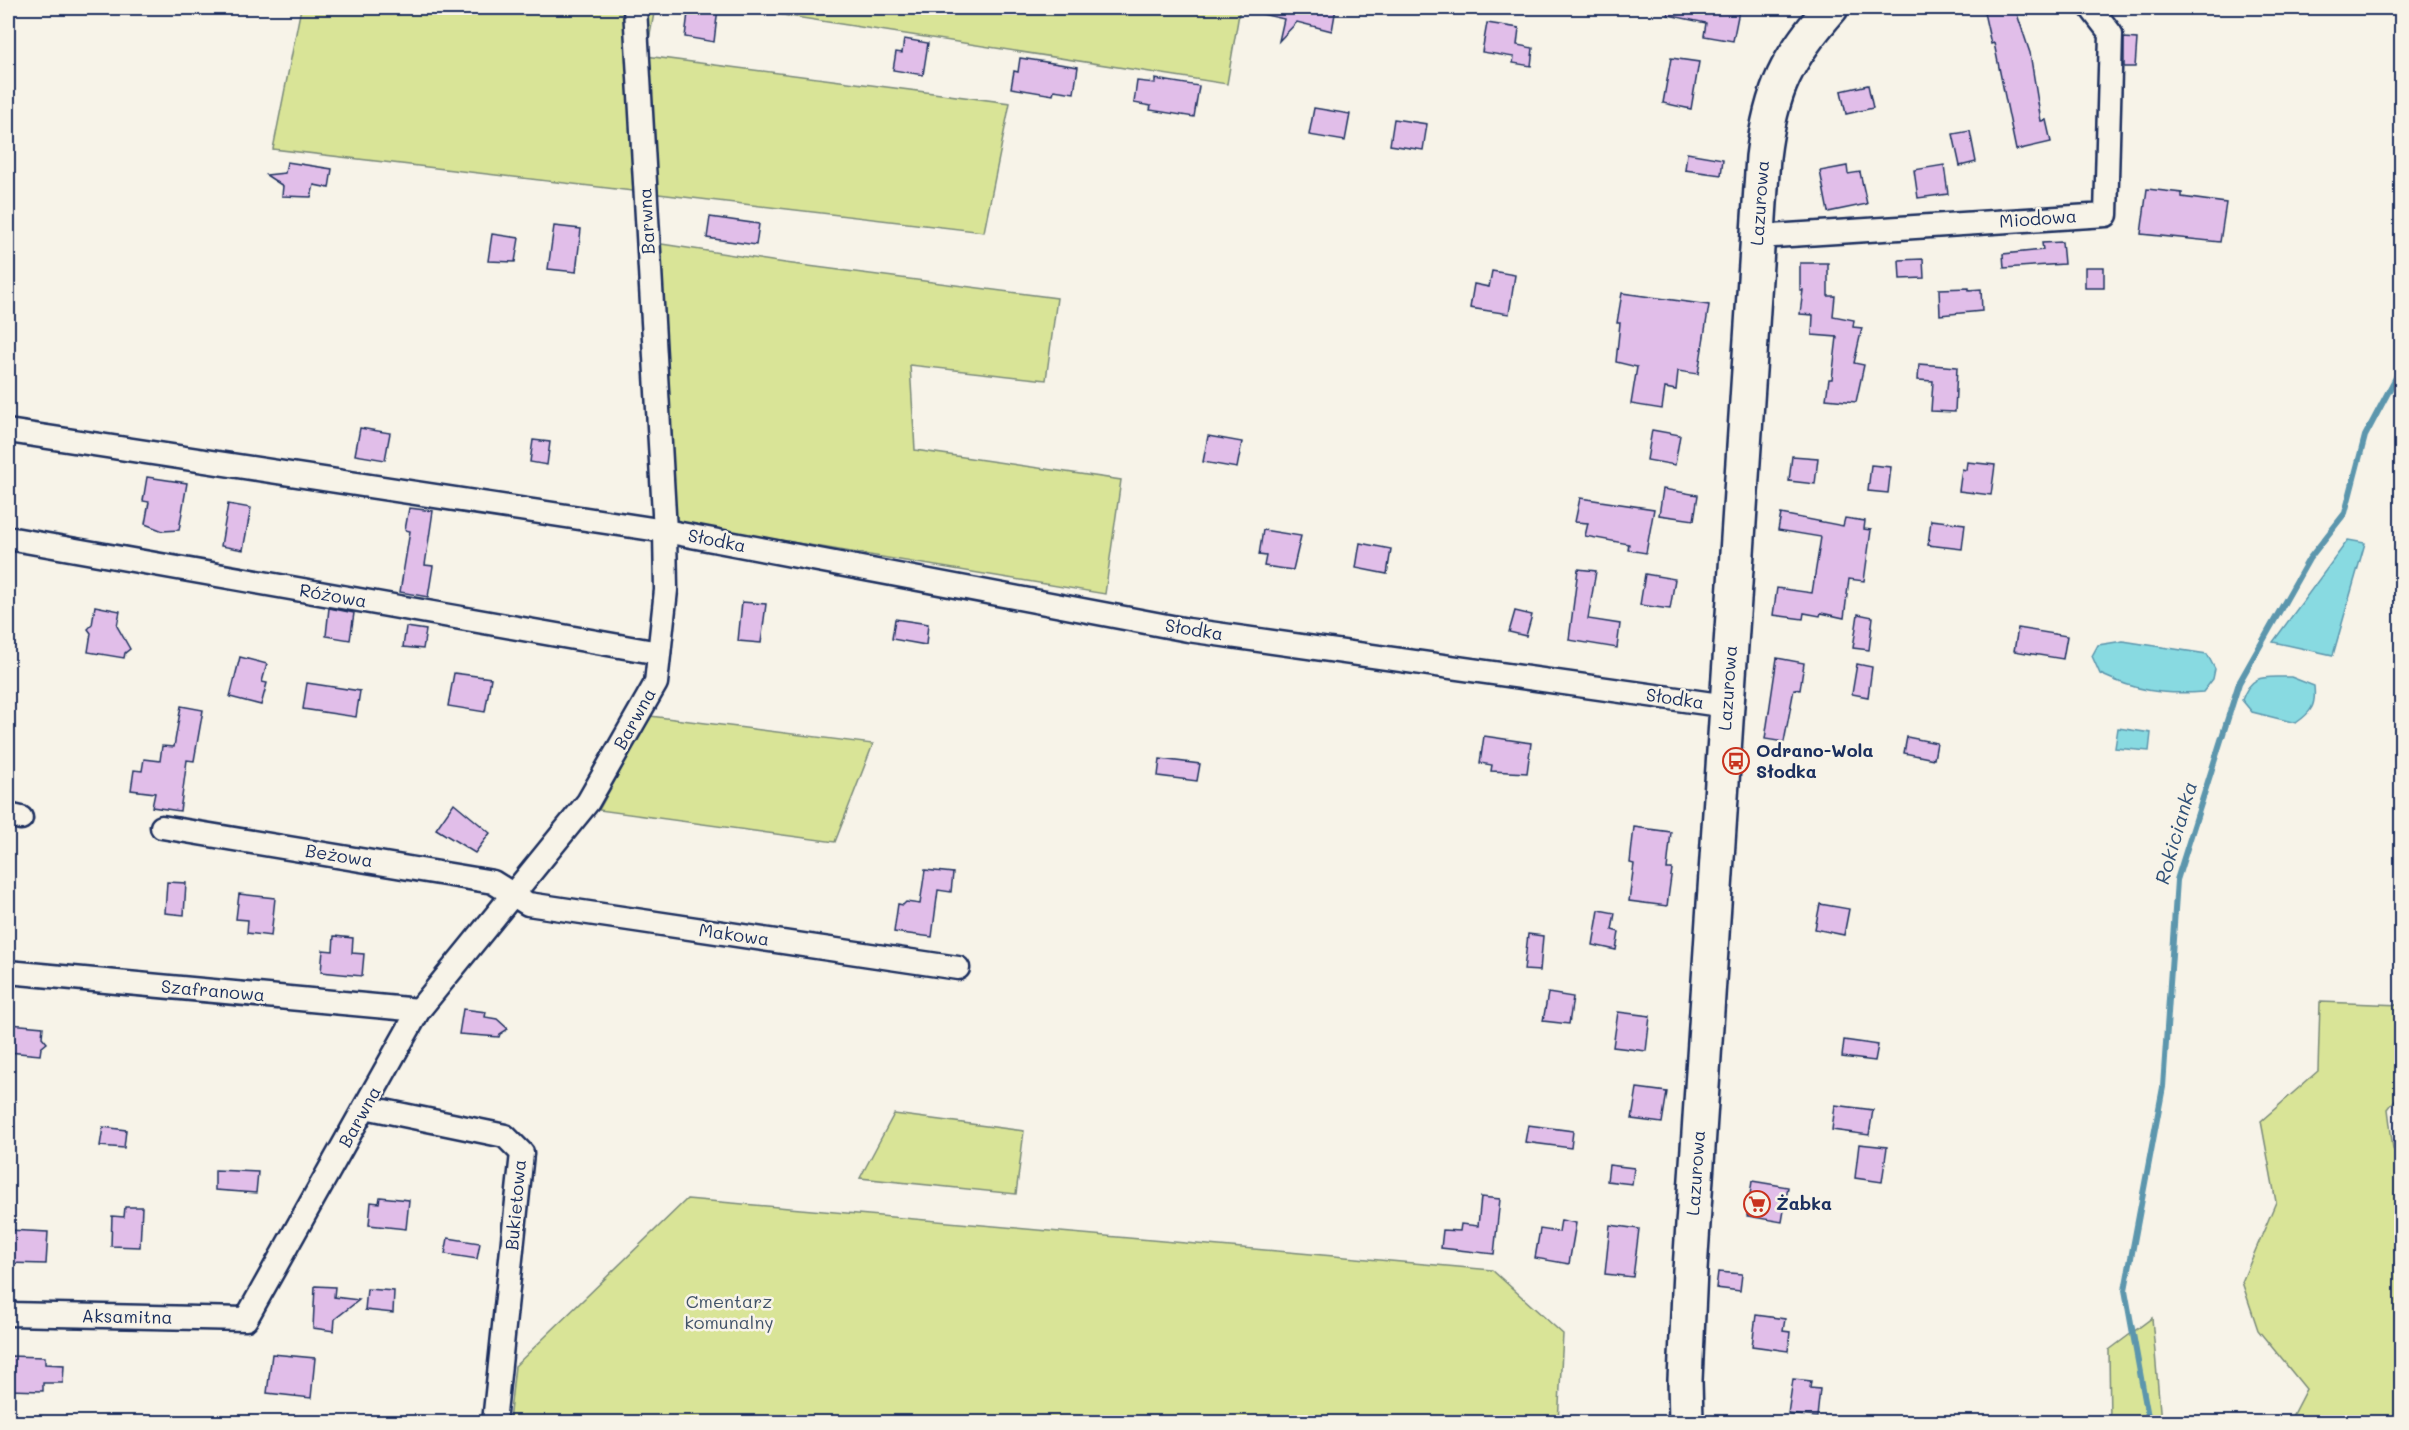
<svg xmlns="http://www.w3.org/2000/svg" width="2409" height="1430" font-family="Mali,sans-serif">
<rect width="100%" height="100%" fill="#f7f3e8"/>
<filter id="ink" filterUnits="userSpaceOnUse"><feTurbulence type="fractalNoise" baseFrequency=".0167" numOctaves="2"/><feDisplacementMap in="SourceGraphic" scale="12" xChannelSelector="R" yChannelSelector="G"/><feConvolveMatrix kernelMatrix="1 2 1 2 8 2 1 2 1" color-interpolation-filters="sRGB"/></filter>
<g filter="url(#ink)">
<g fill="#d9e497" stroke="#7a8a7a" stroke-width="1.5">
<polygon points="301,8 655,8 646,56 1010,103 984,232 273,149"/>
<polygon points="738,8 1240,8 1227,84"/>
<polygon points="655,243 785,263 1057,298 1046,380 910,365 915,450 1121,480 1105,594 676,523"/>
<polygon points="650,716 873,744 835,842 599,810"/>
<polygon points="2320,1002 2401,1005 2401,1092 2388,1109 2393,1149 2402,1160 2401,1422 2289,1422 2306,1389 2258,1330 2242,1282 2276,1202 2261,1121 2318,1071"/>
<polygon points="894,1114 1024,1131 1016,1194 860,1178"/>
<polygon points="687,1199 1492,1270 1563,1334 1558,1422 509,1422 515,1366"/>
<polygon points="2152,1318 2161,1422 2110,1422 2109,1350"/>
</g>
<g fill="#88dae1" stroke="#5c96ad" stroke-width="1.5">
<polygon points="2348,540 2365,543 2333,655 2273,642"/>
<path d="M2123,641l84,13 8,15 -2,10 -10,13c-41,3 -66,-1 -103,-18l-8,-18 6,-11z"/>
<path d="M2291,677l23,9c2,19 -2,26 -18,37l-44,-11 -10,-12c10,-28 23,-22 49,-23z"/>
<polygon points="2118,728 2151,733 2149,751 2115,748"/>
</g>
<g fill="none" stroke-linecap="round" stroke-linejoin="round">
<polyline stroke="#5c96ad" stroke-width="6" points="2149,1422 2125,1290 2163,1087 2177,880 2239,683 2309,559 2345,513 2365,436 2402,366"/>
</g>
<g fill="#e1bee9" stroke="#1b2f5e" stroke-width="1.5">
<polygon points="699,8 718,8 714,42 685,37 688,13 697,15"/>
<polygon points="1262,8 1336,8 1332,31 1297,22 1279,41 1284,19 1262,14"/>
<polygon points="1669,8 1719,8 1739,11 1733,41 1704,36 1706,23 1668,15"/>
<polygon points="1983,8 2015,8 2030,53 2041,121 2046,120 2051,142 2016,150 1994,43 1991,44"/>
<polygon points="1487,23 1519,28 1517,45 1533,48 1531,66 1513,63 1514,57 1482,52"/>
<polygon points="2124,38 2137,39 2135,67 2124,67"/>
<polygon points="904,39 928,43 923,75 893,70 896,52 902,53"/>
<polygon points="1020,58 1078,67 1074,93 1054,90 1053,95 1011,88 1014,71 1018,72"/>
<polygon points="1671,58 1699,62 1691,109 1663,103"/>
<polygon points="1155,79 1199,86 1194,117 1150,110 1151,106 1134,103 1137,81 1155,83"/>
<polygon points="1868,85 1873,108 1846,114 1841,91"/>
<polygon points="1314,108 1350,114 1345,141 1309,135"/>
<polygon points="1394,119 1427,124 1423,150 1390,145"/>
<polygon points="1970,131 1976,162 1960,166 1953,134"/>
<polygon points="1687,153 1723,159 1721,175 1685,170"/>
<polygon points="287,162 332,169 329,188 314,185 311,197 282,196 283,186 266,175 285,173"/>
<polygon points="1944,165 1948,194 1918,198 1914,170"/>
<polygon points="1847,166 1848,174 1860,172 1867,204 1828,212 1820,171"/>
<polygon points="2147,189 2182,193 2182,197 2226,203 2220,242 2141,234"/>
<polygon points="710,217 759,224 756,245 707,238"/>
<polygon points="554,226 581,229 576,272 548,269"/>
<polygon points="492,234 519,238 515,262 488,261"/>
<polygon points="2062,242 2064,264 2004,268 2003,254 2043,250 2042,243"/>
<polygon points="1923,259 1924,278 1900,279 1899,260"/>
<polygon points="1800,263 1828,263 1828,296 1835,296 1833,316 1854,320 1853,327 1862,328 1854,363 1864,365 1856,402 1826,399 1829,379 1832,379 1837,337 1812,335 1813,315 1800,314 1803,290 1800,290"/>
<rect x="2085" y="267" width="19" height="21"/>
<polygon points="1492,271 1515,275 1509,314 1470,308 1474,284 1489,287"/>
<polygon points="1969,288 1969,290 1981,289 1982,311 1940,315 1939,289"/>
<polygon points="1622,293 1709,305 1698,374 1678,371 1676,390 1665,388 1662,409 1631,404 1637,367 1616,362 1620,323 1617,323"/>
<polygon points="1919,364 1957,367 1955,412 1931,411 1933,381 1918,380"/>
<polygon points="360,428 390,433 385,460 355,455"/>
<polygon points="1652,430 1680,435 1675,465 1647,460"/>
<polygon points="1208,436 1242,442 1237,468 1203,462"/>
<polygon points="533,440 550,442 547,465 530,462"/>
<polygon points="1792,456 1818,458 1815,484 1789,481"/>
<polygon points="1967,462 1995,465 1991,495 1959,491 1962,469 1966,470"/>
<polygon points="1871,465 1891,467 1888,493 1868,491"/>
<polygon points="147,477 187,483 179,530 163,531 145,524 149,502 143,501"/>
<polygon points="1663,489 1698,495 1694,520 1659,515"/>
<polygon points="1580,498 1654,509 1646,553 1628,550 1629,544 1585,536 1588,523 1575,522"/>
<polygon points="228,504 251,508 243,550 221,546"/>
<polygon points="409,508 433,511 425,565 433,566 428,597 400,592 410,531 405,530"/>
<polygon points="1781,514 1843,526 1845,518 1865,521 1864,529 1871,530 1864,581 1849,579 1844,618 1821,613 1820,616 1804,613 1803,619 1773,615 1777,588 1812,593 1821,537 1778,530"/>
<polygon points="1931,520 1965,524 1962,549 1928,545"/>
<polygon points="1263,530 1301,536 1293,570 1264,566 1266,556 1259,555"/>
<polygon points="1360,543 1391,549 1387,574 1356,568"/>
<polygon points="1578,569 1596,571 1588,619 1620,624 1617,648 1569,640"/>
<polygon points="1645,574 1675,579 1670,609 1640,605"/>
<polygon points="742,602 766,604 761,643 738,641"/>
<polygon points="95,606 120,611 117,626 130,649 125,653 124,658 88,652 91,633 88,629 92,625"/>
<polygon points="329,608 354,613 350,640 326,636"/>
<polygon points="1515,611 1532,615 1526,636 1509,632"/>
<polygon points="1858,614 1873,617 1869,650 1853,648"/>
<polygon points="895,619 928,624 926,645 892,639"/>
<polygon points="406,627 426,630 423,649 403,647"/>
<polygon points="2018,628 2067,636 2063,659 2014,651"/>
<polygon points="240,657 267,664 262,682 267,683 261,705 230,697"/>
<polygon points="1777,658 1804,663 1800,690 1794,689 1784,742 1765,739"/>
<polygon points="1857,664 1872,667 1868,697 1852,694"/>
<polygon points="454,673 491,678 485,712 448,706"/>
<polygon points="307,683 360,691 356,717 303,709"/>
<polygon points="181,706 203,710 194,761 187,760 180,811 152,807 155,793 131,790 134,770 142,771 144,759 160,761 162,746 174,747"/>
<polygon points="1484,736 1531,743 1527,773 1491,771 1492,765 1480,763"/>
<polygon points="1907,737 1937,743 1934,759 1904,753"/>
<polygon points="1160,759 1200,764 1197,781 1158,776"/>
<polygon points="454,803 490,833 475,853 436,829"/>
<polygon points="1634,827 1671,832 1667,869 1672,869 1667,906 1629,901 1634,864 1630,863"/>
<polygon points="925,870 953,873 951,892 938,890 932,937 894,932 898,904 903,905 906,902 920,904"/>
<polygon points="167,882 186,883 184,915 165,913"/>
<polygon points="239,894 275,898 271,936 247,933 248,920 236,919"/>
<polygon points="1820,904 1849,909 1844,935 1815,929"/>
<polygon points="1599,910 1615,913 1612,930 1619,932 1616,950 1593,945"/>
<polygon points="1528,934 1543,936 1540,971 1524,970"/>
<polygon points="334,936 353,938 352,953 364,954 362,976 321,972 323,950 333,951"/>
<polygon points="1548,993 1573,997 1569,1024 1543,1021"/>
<polygon points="463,1009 486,1012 485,1017 497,1019 508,1029 500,1034 499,1037 459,1034"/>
<polygon points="1618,1012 1650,1016 1646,1051 1613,1047"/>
<polygon points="10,1024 43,1027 42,1037 47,1043 41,1048 40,1055 8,1052 8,1028"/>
<polygon points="1844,1040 1878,1045 1875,1061 1842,1057"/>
<polygon points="1637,1088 1667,1092 1662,1123 1632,1119"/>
<polygon points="1835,1105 1873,1110 1869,1135 1832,1130"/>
<polygon points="1528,1125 1573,1131 1571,1148 1525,1142"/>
<polygon points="103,1127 126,1130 124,1148 100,1146"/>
<polygon points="1859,1144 1887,1147 1882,1182 1855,1178"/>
<polygon points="1609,1165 1634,1168 1632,1184 1607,1181"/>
<polygon points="215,1170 258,1172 256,1193 215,1190"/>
<polygon points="1752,1181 1788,1187 1782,1222 1747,1216"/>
<polygon points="380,1197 409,1200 406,1229 369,1225 371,1202 379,1203"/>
<polygon points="1481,1197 1500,1199 1494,1254 1441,1248 1443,1230 1460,1231 1461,1224 1478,1226"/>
<polygon points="125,1207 142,1207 140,1247 111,1246 112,1216 124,1217"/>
<polygon points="1561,1220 1576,1223 1569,1264 1535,1258 1540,1229 1559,1232"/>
<polygon points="1610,1225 1639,1229 1633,1277 1605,1274"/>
<polygon points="8,1230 48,1232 46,1264 8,1263"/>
<polygon points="448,1238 480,1243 477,1259 445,1254"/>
<polygon points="1718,1272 1742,1274 1740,1291 1716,1288"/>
<polygon points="315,1286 335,1287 334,1297 359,1300 335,1319 334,1331 313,1328"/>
<polygon points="367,1289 394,1291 393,1313 365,1310"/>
<polygon points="1756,1315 1785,1319 1783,1331 1790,1332 1788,1351 1752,1346"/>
<polygon points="272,1354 315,1358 311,1398 267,1393"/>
<polygon points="8,1356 45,1357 45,1364 64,1365 63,1383 43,1383 43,1391 8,1390"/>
<polygon points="1793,1379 1811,1381 1810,1388 1820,1389 1817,1417 1788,1414"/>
</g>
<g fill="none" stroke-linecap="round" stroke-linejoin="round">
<defs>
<g id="street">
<polyline points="1757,237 2106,215 2111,34 2091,8"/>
<polyline points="8,431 665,531 1188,630 1727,706"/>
<polyline points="8,538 659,653"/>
<polyline points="8,815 21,818"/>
<polyline points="162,827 493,882 528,904 958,968"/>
<polyline points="8,972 419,1010"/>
<polyline points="365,1107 505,1136 522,1153 494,1422"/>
<polyline points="8,1314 246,1319 419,1010 588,802 656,683 666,590 665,531 635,8"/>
</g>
<path id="secondary" d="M1686,1422l-1,-42 5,-110 73,-1113c8,-67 24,-99 68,-149"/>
</defs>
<use href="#street" stroke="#1b2f5e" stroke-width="27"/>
<use href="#secondary" stroke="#1b2f5e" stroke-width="38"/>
<use href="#street" stroke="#f7f3e8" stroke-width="22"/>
<use href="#secondary" stroke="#f7f3e8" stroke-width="33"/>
</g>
</g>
<defs>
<symbol id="bus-ring" viewBox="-11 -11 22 22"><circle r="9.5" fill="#f7f3e8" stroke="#c8321e" stroke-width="1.5"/><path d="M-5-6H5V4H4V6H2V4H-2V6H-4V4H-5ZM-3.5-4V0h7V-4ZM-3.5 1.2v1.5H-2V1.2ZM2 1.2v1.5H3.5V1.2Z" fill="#c8321e"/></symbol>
<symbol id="supermarket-ring" viewBox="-11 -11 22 22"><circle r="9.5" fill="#f7f3e8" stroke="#c8321e" stroke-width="1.5"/><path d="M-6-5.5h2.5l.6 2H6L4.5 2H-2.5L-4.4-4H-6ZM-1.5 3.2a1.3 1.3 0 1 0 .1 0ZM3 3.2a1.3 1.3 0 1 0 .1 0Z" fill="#c8321e"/></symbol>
</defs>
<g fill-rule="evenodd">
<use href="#bus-ring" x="1721" y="746" width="30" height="30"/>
<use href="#supermarket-ring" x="1742" y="1189" width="30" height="30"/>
</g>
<g text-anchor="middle" stroke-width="5" stroke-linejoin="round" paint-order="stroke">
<g font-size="18" fill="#1b2f5e" stroke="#f7f3e8">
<text transform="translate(1760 203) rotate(-86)" y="6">Lazurowa</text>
<text transform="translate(2038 219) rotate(-4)" y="6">Miodowa</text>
<text transform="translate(647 221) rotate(-93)" y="6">Barwna</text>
<text transform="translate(717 541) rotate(11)" y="6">Słodka</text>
<text transform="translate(333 596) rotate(10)" y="6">Różowa</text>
<text transform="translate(1194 630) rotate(9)" y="6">Słodka</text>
<text transform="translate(1728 688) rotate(-86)" y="6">Lazurowa</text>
<text transform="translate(1675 699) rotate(8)" y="6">Słodka</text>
<text transform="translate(635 719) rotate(-61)" y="6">Barwna</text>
<text transform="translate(339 856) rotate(9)" y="6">Beżowa</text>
<text transform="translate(734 935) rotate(8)" y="6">Makowa</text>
<text transform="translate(213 991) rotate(5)" y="6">Szafranowa</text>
<text transform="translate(360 1117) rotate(-61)" y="6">Barwna</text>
<text transform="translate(1696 1173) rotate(-86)" y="6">Lazurowa</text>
<text transform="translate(516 1205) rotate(-85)" y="6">Bukietowa</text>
<text transform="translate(127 1317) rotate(1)" y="6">Aksamitna</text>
</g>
<g font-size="18" font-weight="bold" fill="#1b2f5e" stroke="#f7f3e8" text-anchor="start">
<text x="1756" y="757">Odrano-Wola<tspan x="1756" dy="21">Słodka</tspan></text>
<text x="1776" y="1210">Żabka</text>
</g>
<g font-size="18" fill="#415369" stroke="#f7f3e8">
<text x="729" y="1308">Cmentarz<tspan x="729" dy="21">komunalny</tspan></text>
</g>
<g font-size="20" font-style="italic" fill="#315178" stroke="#f7f3e8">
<text transform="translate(2176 833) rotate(-74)" y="7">Rokicianka</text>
</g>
</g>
<rect width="2409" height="1430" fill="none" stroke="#f7f3e8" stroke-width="30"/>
<rect x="15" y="15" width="2379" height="1400" fill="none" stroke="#1b2f5e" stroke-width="2" filter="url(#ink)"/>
</svg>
